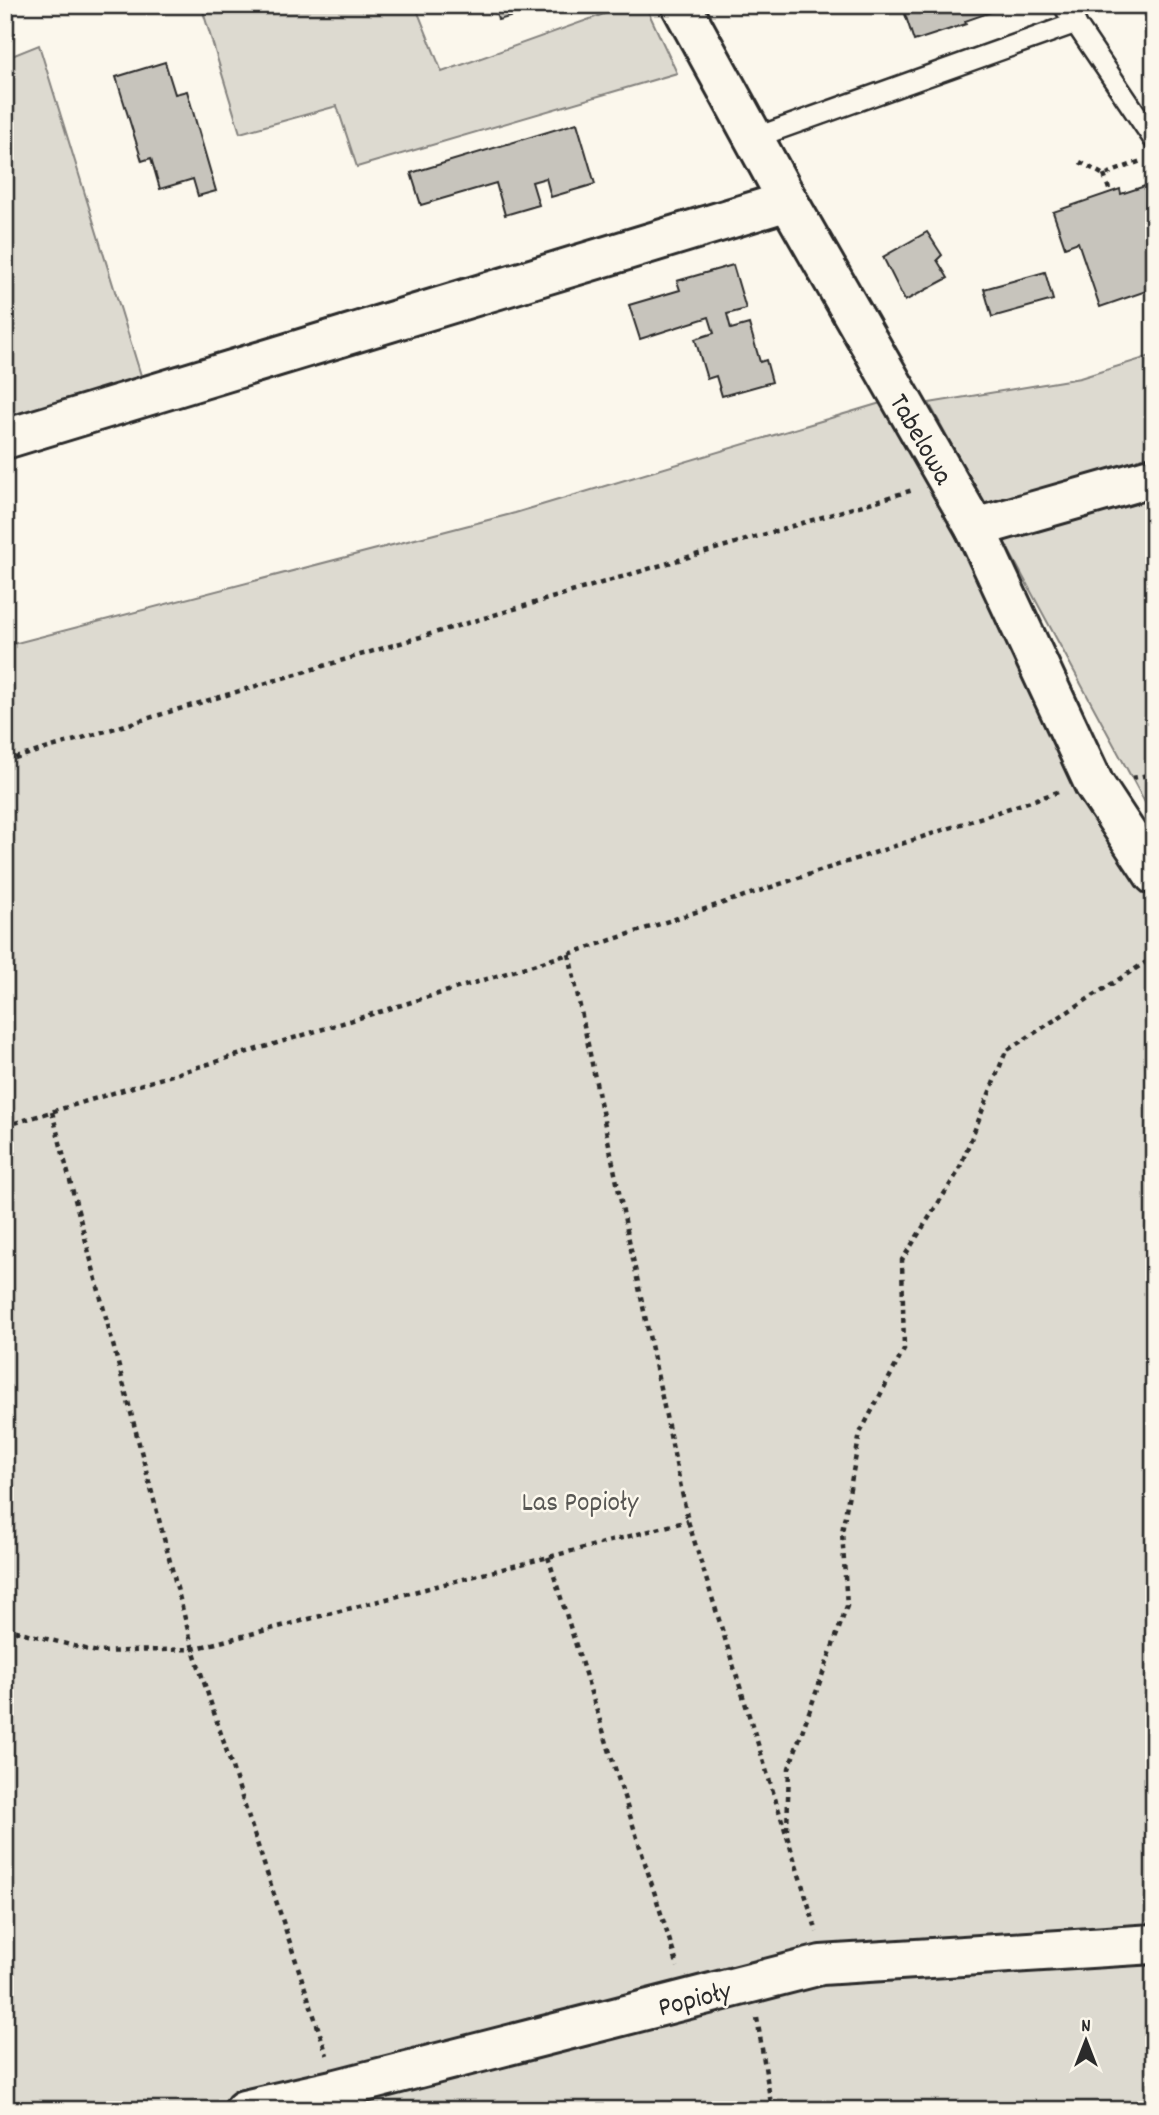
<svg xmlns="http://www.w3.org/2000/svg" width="1159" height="2115" font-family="Dekko,sans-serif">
<rect width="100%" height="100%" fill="#fbf7ec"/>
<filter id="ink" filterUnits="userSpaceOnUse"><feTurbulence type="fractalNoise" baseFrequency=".0143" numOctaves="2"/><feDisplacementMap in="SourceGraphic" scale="14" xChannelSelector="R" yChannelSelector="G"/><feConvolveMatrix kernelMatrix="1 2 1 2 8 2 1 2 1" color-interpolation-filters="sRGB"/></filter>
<g filter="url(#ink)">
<g fill="#dddad0" stroke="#84827e" stroke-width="2">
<polygon points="201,5 415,5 442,72 629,5 645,5 677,73 357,167 337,106 240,133"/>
<polygon points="5,37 12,56 39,45 143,382 5,422"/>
<polygon points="1154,355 1154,819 929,403 1080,378"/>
<polygon points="884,402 1154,857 1154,2110 5,2110 5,646 515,513"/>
</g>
<g fill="#c7c4bc" stroke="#2b2b2b" stroke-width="2">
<polygon points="494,5 555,5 498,20"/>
<polygon points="902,5 995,5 997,10 965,21 966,24 914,41"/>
<polygon points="165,62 175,94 187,91 216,191 198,196 193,179 160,189 151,158 142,161 116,77"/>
<polygon points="577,123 595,184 551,197 546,178 532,182 539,205 505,215 496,183 421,205 411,173"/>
<polygon points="1151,184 1154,191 1154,286 1151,287 1152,289 1100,307 1078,242 1065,247 1053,212 1120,189 1121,194"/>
<polygon points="927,232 942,255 937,260 948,278 905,301 883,257"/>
<polygon points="733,265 746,309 727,314 731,329 749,324 760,362 766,360 772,382 722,396 716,376 707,379 695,339 714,333 709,317 640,339 629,305 680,290 677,281"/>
<polygon points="1045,272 1053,300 992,317 984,289"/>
</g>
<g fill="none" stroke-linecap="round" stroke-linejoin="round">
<defs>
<g id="service">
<polyline points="1063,5 1154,140"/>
<polyline points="754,138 1076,23"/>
</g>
<g id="minor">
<polyline points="681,5 788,201 975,528 1094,784 1154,875"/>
<polyline points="5,439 788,201"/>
<polyline points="975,528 1154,477"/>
<polyline points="244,2110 337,2089 821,1965 1154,1944"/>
</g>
</defs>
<use href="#service" stroke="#2b2b2b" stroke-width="24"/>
<use href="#minor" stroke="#2b2b2b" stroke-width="44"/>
<g stroke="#2b2b2b" stroke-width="4.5" stroke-dasharray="5 5" stroke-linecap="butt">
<polyline points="1080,162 1104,175 1141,161"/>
<polyline points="1104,175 1110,192"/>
<polyline points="5,761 913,490"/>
<polyline points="1132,778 1154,774"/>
<polyline points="569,954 688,1521 817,1932"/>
<polyline points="52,1112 193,1649 327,2055"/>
<polyline points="5,1126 569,954 1058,792"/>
<polyline points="548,1557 678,1967"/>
<polyline points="5,1628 97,1652 193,1649 688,1521"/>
<polyline points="787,1830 789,1768 847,1606 842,1532 860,1433 904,1350 902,1260 958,1172 1006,1051 1154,957"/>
<polyline points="757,2018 772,2110"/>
</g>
<use href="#service" stroke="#fbf7ec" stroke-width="19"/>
<use href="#minor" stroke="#fbf7ec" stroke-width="38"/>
</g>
</g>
<g text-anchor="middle" stroke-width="5" stroke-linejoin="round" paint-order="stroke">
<g font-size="28" fill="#2b2b2b" stroke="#fbf7ec">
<text transform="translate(923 438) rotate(60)" y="10">Tabelowa</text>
<text transform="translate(694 1997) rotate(-14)" y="10">Popioły</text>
</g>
<g font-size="28" fill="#585754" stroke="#fbf7ec">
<text x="580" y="1510">Las Popioły</text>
</g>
</g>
<rect width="1159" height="2115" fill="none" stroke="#fbf7ec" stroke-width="28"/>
<rect x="14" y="14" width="1131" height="2087" fill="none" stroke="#2b2b2b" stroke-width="2.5" filter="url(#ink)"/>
<g transform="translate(1086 2041)" stroke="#fbf7ec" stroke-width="5" paint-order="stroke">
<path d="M0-5L12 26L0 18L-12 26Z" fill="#2b2b2b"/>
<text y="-10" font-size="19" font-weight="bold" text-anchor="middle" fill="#2b2b2b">N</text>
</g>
</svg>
